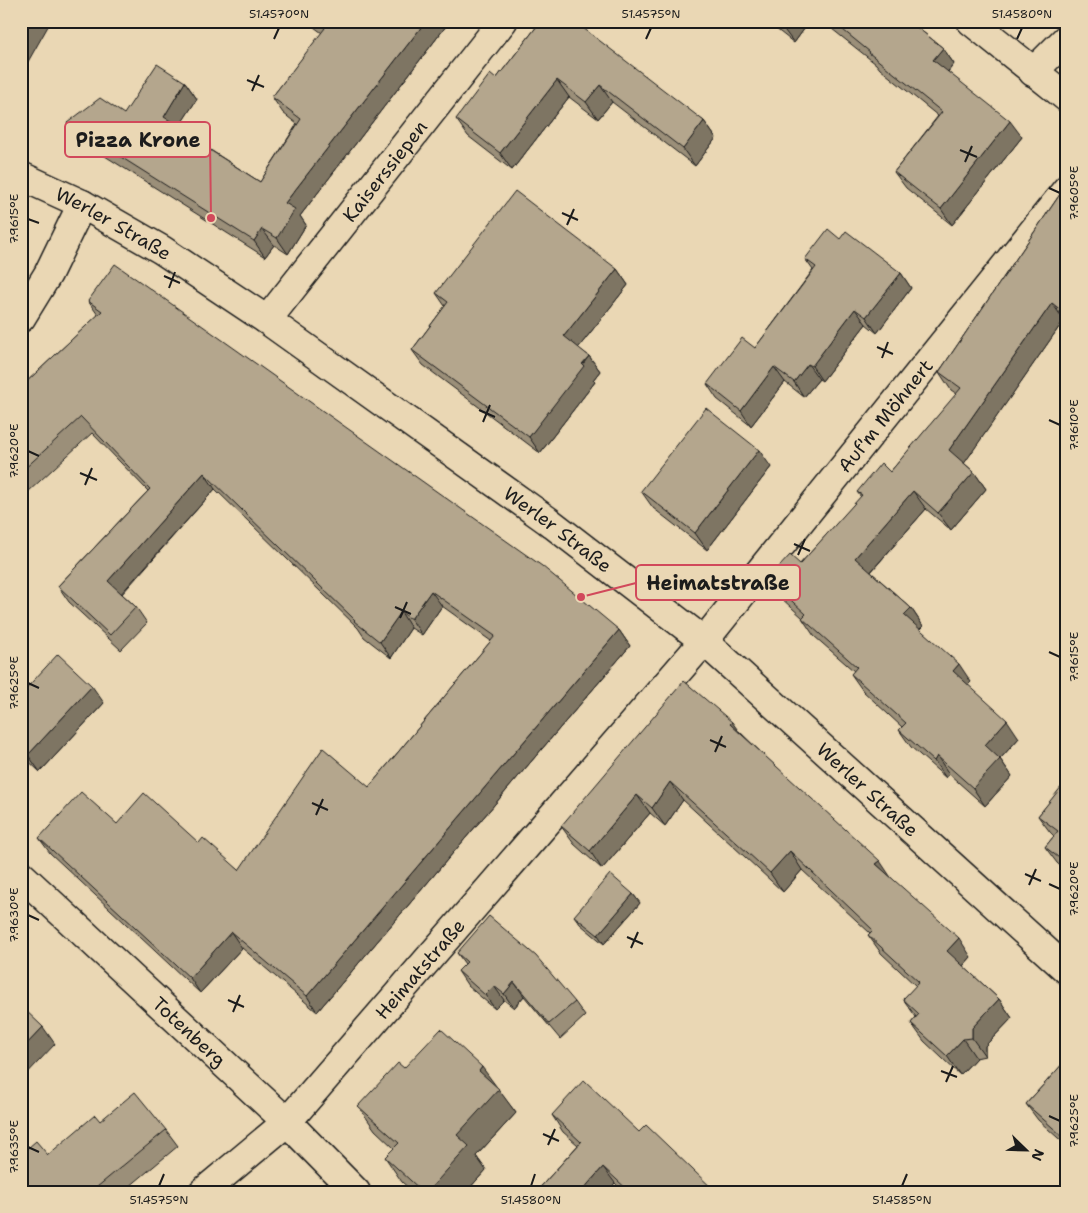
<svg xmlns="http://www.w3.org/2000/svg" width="1088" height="1213" font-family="'Shantell Sans',sans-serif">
<rect width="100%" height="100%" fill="#ead7b4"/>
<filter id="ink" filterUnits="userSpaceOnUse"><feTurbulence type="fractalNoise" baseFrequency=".02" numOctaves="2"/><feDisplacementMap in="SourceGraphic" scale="10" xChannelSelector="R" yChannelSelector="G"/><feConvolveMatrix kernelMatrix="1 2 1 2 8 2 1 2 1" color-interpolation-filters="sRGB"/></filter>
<g filter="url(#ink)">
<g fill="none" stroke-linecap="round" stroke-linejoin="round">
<defs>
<g id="street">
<polyline points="971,21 1067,98"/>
<polyline points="1033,72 1067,38"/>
<polyline points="21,318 48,274 82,204"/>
<path id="s1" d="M267,320l236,-299"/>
<path id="s2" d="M21,875l266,247 69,70"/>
<path id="s3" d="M203,1192l84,-70 417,-481 363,-452"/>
</g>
<g id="secondary">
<path id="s4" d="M21,176l61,28 80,46 105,70 280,200 157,121 363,329"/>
</g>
</defs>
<use href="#street" stroke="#1c1c1c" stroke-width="31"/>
<use href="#secondary" stroke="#1c1c1c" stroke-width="31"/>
<use href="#street" stroke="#ead7b4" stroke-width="28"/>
<use href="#secondary" stroke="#ead7b4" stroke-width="28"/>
</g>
<g fill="#9b8f79" stroke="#1c1c1c">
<polygon points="306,21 450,21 300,216 306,225 288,254 274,245 265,257 78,139 67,123 124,114 185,82 197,99 179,126 195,140 260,182 297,124 283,113 272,97 322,33"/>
<polygon points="541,21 704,121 716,138 695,166 612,102 598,119 569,97 512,170 468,136 456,119 496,79"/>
<polygon points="766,21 810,21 794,43"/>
<polygon points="822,21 909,21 943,48 954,64 948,72 1022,137 952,225 906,188 894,172 938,116 880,69 876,64"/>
<polygon points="1067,184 1067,323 1064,320 964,463 974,472 986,489 951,530 926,509 871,572 911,608 923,626 920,629 971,682 968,685 1019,738 1000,759 1012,776 985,806 949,774 946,778 911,747 899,730 902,727 863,691 851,674 854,671 814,636 802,618 803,618 780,597 768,579 800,564 861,497 857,492 890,472 957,394 951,390 939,372"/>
<polygon points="840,239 901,273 911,288 877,333 866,324 822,381 819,379 804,397 785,382 751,426 717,399 707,384 755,348 813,270 805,259"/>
<polygon points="617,269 628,285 578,348 589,356 600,371 593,380 595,382 540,453 423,365 412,350 445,306 436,293"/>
<polygon points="88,301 619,630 630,646 317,1012 242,948 200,993 50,853 39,838 117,824 199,843 239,870 369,787 491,641 442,606 422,635 411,628 391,658 364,637 358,628 215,489 122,594 136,607 147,623 121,650 69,602 58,586 148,491 92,433 28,492 21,485 21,387 98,315"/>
<polygon points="771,467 707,550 653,508 641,491"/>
<polygon points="21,694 104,703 40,772 21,754"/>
<polygon points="739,731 892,879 971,957 963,966 999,999 1012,1018 985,1046 985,1056 976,1058 960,1075 924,1041 911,1023 916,1017 903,999 916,986 881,953 868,935 870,933 802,870 783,892 683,800 665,826 650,813 602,869 574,844 561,826"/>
<polygon points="1067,781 1067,872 1057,863 1045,847 1054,836 1050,832 1038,816"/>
<polygon points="633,894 640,903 604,944 580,924 574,916"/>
<polygon points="457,953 575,1002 585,1016 560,1039 524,996 514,1008 504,1000 495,1009 468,986 458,971 465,964"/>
<polygon points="1067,1059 1067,1146 1038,1120 1026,1104"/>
<polygon points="404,1068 495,1086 516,1113 476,1156 486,1170 466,1192 413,1192 402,1182 385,1157 394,1148 375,1130 358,1106"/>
<polygon points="552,1115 639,1132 716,1192 624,1192 615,1183 607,1192 536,1192 578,1145 563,1132"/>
<polygon points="166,1130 178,1146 123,1192 21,1192 48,1155"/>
</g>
<g fill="#7e7463" stroke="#1c1c1c">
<polygon points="31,21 51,21 21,74 21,39"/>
<polygon points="426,21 450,21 300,216 306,225 288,254 277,238 285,203"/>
<polygon points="787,21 810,21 794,43 782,27"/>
<polygon points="943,48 954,64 944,76 933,60"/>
<polygon points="557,80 569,97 512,170 500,153"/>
<polygon points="185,82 197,99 175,133 164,117"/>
<polygon points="600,85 612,102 598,119 586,102"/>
<polygon points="704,121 716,138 695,166 683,149"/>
<polygon points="1010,121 1022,137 952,225 941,209"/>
<polygon points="190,133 201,149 188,136"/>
<polygon points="262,229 274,245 265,257 254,241"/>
<polygon points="617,269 628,285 575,352 564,336"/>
<polygon points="901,273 911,288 877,333 866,317"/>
<polygon points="1052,303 1064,320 961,468 949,450"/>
<polygon points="855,309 866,324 822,381 812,366"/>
<polygon points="589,356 600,371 593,380 595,382 540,453 529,437"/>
<polygon points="808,364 819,379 804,397 794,382"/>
<polygon points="774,367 785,382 751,426 741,411"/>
<polygon points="759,450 771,467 707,550 695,533"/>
<polygon points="974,472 986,489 951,530 938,513"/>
<polygon points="204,473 215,489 119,596 108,581"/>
<polygon points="913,491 926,509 867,576 855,558"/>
<polygon points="431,591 442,606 422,635 411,619"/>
<polygon points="911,608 923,626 916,633 904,615"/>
<polygon points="401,612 411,628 391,658 380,642"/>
<polygon points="619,630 630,646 317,1012 307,996"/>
<polygon points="959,664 971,682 965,688 953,671"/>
<polygon points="92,686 104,703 40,772 28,755"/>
<polygon points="1007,720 1019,738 1000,759 1012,776 985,806 973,788 985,745"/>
<polygon points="732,722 745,740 730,724"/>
<polygon points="937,756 949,774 946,778 934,761"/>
<polygon points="670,782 683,800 665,826 652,808"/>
<polygon points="637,795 650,813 602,869 590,851"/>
<polygon points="790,851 802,870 783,892 770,873"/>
<polygon points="880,861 892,879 876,864"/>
<polygon points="633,894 640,903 604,944 598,935"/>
<polygon points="231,932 242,948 200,993 190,978"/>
<polygon points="959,938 971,957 960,969 947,951"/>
<polygon points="514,982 524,996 514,1008 504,994"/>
<polygon points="494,986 504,1000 495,1009 485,995"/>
<polygon points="999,999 1012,1018 985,1046 985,1056 972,1038 972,1028"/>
<polygon points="43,1027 55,1044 21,1080 21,1050"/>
<polygon points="963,1039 976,1058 960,1075 947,1056"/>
<polygon points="482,1067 516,1113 476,1156 486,1170 466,1192 427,1192 457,1135 479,1071"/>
<polygon points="1067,1129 1067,1143 1061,1135"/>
<polygon points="603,1167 615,1183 607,1192 581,1192"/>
</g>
<g fill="#b4a68d" stroke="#1c1c1c">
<polygon points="21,21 31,21 21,39"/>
<polygon points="316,21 426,21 285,203 295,209 277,238 262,229 254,241 67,123 100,98 124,114 157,64 185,82 164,117 190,133 188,136 260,182 301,119 272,97 325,28"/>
<polygon points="541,21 574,21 704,121 683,149 600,85 586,102 557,80 500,153 456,119 490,74 496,79"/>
<polygon points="775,21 787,21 782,27"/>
<polygon points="832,21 909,21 943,48 933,60 1010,121 941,209 894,172 942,112 869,53 870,52"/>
<polygon points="1067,184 1067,315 1052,303 949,450 974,472 938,513 913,491 855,558 911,608 904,615 959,664 953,671 1007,720 985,745 1000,759 973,788 937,756 934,761 899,730 906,723 851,674 857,667 802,618 806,614 768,579 790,555 800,564 862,495 857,492 881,463 890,472 961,388 939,372"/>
<polygon points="515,191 617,269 564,336 589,356 582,364 584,366 529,437 412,350 448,302 436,293"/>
<polygon points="828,229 840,239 846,231 901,273 866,317 855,309 812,366 808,364 794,382 774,367 741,411 707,384 742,338 755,348 816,267 805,259"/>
<polygon points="115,264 542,566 619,630 307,996 231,932 190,978 39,838 81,792 117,824 144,793 199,843 203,838 239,870 323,748 369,787 495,636 431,591 411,619 401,612 380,642 354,621 355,620 204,473 108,581 136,607 110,635 58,586 150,489 81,417 21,472 21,387 102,311 88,301"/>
<polygon points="706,408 759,450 695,533 641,491"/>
<polygon points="58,654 92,686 28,755 21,748 21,694"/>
<polygon points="684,681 732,722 730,724 880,861 876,864 959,938 947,951 999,999 972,1028 972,1038 963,1039 947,1056 911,1023 919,1014 903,999 919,982 868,935 873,930 790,851 770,873 670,782 652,808 637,795 590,851 561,826"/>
<polygon points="1066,781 1067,781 1067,864 1045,847 1058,831 1038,816"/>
<polygon points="610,874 633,894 598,935 574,916"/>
<polygon points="489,916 536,956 575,1002 549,1024 514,982 504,994 494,986 485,995 458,971 467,962 457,953"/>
<polygon points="21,1006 43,1027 21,1050"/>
<polygon points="441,1029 482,1067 479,1071 499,1089 457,1135 469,1146 427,1192 423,1192 385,1157 399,1143 358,1106 398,1063 404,1068"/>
<polygon points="1067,1059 1067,1129 1061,1135 1026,1104"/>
<polygon points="584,1080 639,1132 646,1125 716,1192 630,1192 603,1167 581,1192 536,1192 581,1142 552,1115"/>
<polygon points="135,1092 166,1130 91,1192 21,1192 21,1154 36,1141 48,1155 95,1115 100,1121"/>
</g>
</g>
<path fill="none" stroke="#1c1c1c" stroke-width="2" d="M274,39l5,-11M646,39l5,-11M1017,39l5,-11M247,80l17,7M252,91l7,-16M960,150l17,7M965,162l7,-16M1049,188l11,5M562,213l16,7M28,219l11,4M567,225l7,-16M164,276l16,7M169,288l6,-16M877,347l16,7M882,358l6,-16M479,410l16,7M1049,420l11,5M483,422l7,-17M28,451l11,5M80,473l17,7M85,485l7,-17M794,544l16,7M798,555l7,-16M395,607l16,7M400,618l7,-16M1049,652l11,5M28,683l11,5M710,740l16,7M715,752l7,-16M312,803l16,7M316,815l7,-16M1025,874l16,7M1049,884l11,5M1029,885l7,-16M28,915l11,5M627,937l16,7M631,948l7,-16M228,1000l16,7M233,1012l7,-17M941,1071l16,6M946,1082l7,-16M1049,1116l11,5M543,1134l16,7M548,1145l7,-16M28,1147l11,5M159,1186l5,-12M531,1186l4,-12M902,1186l5,-12"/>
<g text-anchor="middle" stroke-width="4" stroke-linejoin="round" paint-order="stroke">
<g font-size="19" fill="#1c1c1c" stroke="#ead7b4">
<text dy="7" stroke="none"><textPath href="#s1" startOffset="190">Kaiserssiepen</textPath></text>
<text dy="7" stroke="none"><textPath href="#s4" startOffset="104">Werler Straße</textPath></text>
<text dy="7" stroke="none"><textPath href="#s3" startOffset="1035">Auf'm Möhnert</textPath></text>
<text dy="7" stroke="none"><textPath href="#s4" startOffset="644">Werler Straße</textPath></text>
<text dy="7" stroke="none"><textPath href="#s4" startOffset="1049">Werler Straße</textPath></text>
<text dy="7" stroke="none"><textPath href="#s3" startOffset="312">Heimatstraße</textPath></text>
<text dy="7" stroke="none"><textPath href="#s2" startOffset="230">Totenberg</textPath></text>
</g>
</g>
<path fill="none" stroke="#d1495b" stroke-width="2" d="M211 218L210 140M581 597L636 583"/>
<g fill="#d1495b" stroke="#ead7b4" stroke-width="2">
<circle cx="211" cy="218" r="5"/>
<circle cx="581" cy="597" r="5"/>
</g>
<g fill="#ead7b4" stroke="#d1495b" stroke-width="2">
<rect x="65" y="122" width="145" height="35" rx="5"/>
<rect x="636" y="565" width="164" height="35" rx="5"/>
</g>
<g font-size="20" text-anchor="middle" font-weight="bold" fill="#1c1c1c">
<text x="138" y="147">Pizza Krone</text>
<text x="718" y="590">Heimatstraße</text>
</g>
<rect width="1088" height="1213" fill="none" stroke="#ead7b4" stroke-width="55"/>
<g transform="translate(1026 1150) rotate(113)" stroke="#ead7b4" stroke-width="4" paint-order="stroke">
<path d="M0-4L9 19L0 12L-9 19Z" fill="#1c1c1c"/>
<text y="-8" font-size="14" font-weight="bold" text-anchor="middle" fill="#1c1c1c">N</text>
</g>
<rect x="28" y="28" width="1032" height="1158" fill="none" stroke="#1c1c1c" stroke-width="2"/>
<g font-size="12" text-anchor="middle" fill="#1c1c1c">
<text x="279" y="18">51.4570°N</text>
<text x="651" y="18">51.4575°N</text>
<text x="1022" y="18">51.4580°N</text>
<text transform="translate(1074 193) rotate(-90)" y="4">7.9605°E</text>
<text transform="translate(14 219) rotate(-90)" y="4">7.9615°E</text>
<text transform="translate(1074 425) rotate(-90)" y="4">7.9610°E</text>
<text transform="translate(14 451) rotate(-90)" y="4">7.9620°E</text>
<text transform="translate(1074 657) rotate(-90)" y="4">7.9615°E</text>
<text transform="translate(14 683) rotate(-90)" y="4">7.9625°E</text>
<text transform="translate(1074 889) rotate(-90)" y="4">7.9620°E</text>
<text transform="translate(14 915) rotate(-90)" y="4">7.9630°E</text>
<text transform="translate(1074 1121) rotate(-90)" y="4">7.9625°E</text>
<text transform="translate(14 1147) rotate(-90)" y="4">7.9635°E</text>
<text x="159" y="1204">51.4575°N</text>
<text x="531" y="1204">51.4580°N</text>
<text x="902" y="1204">51.4585°N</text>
</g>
</svg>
